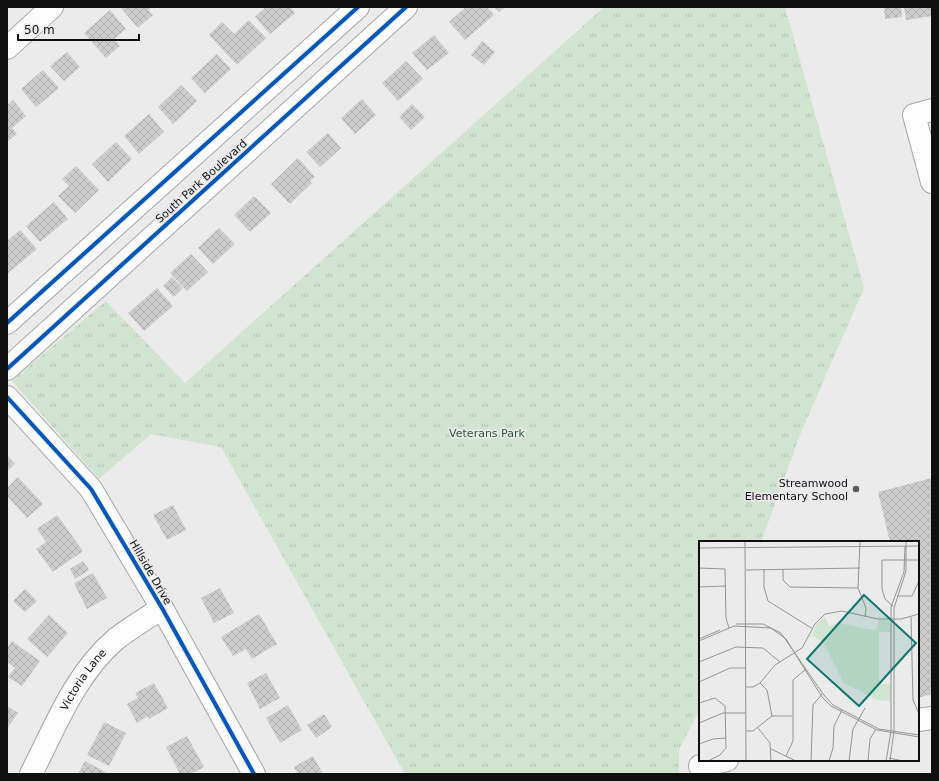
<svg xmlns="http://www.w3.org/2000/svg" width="939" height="781" font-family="'DejaVu Sans',sans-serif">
<defs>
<pattern id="park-tufts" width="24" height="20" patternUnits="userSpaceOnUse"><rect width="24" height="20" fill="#d1e4d0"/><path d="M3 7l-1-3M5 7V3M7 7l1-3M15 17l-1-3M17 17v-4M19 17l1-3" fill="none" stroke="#b2c2b2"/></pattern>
<pattern id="building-cross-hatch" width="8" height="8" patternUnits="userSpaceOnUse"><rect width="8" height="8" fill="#cdcdcd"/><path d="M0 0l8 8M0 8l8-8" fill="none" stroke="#afafaf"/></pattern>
</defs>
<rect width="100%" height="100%" fill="#ebebec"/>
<polygon fill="url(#park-tufts)" points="604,7 785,7 864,288 800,435 761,542 700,542 700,709 679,750 679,774 405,774 221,447 151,434 99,479 12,381 106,301 185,383"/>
<g fill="url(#building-cross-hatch)">
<polygon points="120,7 152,7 148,10 153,15 138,28"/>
<polygon points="266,7 290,7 295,13 270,34 255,17"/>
<polygon points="466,7 487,7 494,15 465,40 449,22"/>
<polygon points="494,7 505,7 499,12"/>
<polygon points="884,7 901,7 902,17 885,19"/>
<polygon points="904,7 932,7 932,16 906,20"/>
<polygon points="110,10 126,29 114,39 120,46 106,58 84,33"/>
<polygon points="249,20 266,38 237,65 209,35 222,22 234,34"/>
<polygon points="434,35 449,53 427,70 412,53"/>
<polygon points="482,41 495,52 484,65 471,55"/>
<polygon points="67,52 80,67 64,81 50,66"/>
<polygon points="217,54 231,69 205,93 191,78"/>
<polygon points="406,61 423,79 398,101 382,83"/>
<polygon points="43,70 59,88 36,107 21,89"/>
<polygon points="181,85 197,101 173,124 158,107"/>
<polygon points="362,99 376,115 355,134 341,118"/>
<polygon points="13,100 26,116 12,128 17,134 7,142 7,105"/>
<polygon points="412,104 425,117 411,130 399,117"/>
<polygon points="149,114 164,132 139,154 124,136"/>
<polygon points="328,133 341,148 320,167 306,152"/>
<polygon points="116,142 132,159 108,182 92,164"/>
<polygon points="298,158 315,177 310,181 312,183 290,204 271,184"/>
<polygon points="76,166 99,190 75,213 58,196 69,186 62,179"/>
<polygon points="254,196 271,213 250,232 234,215"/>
<polygon points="54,202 68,219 40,242 26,226"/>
<polygon points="219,228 235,244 213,264 198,248"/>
<polygon points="20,230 37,249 7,274 7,241"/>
<polygon points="191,254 208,272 187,291 170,273"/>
<polygon points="172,277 183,288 174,297 163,286"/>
<polygon points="157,288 173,306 144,331 128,313"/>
<polygon points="7,455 15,464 7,471"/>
<polygon points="18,477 43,504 27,518 7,496 7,488"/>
<polygon points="932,478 932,694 918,698 918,542 890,542 878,492"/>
<polygon points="173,505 186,530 167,540 153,515"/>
<polygon points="57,515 83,551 53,572 36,549 46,542 37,529"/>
<polygon points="83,561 89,570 75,579 70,569"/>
<polygon points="93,573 107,598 87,609 74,583"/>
<polygon points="220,588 234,613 214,623 201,598"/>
<polygon points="25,589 37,601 25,612 13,601"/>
<polygon points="259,614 277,644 252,659 246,649 233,656 221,637"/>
<polygon points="49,615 68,633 47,657 27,639"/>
<polygon points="12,641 40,661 22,686 8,677 15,668 7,662 7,647"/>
<polygon points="266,673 280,698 260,709 247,683"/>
<polygon points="154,683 168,708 149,719 148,716 137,723 127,704 138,698 135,693"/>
<polygon points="288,705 302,730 280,743 266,718"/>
<polygon points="7,706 18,713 7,729"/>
<polygon points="324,714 332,727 316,738 307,725"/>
<polygon points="104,722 126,733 109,766 87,755"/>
<polygon points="187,736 204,767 191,774 180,774 166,747"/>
<polygon points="313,756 323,774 298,774 294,767"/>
<polygon points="85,761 107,773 107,774 78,774"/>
</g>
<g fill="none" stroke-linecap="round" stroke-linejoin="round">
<defs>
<g id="minor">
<polyline points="7,48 52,7"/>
<polyline points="932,110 914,115 932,182"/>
<polyline points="7,323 358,7"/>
<polyline points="7,369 406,7"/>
<polyline points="7,397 91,489 162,608 254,774"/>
<polyline points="918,720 932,718"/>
<polyline points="700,766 727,760"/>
<path id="s1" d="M31,774c24,-47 44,-100 85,-135 14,-11 31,-21 46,-31"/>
</g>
</defs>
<use href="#minor" stroke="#a4a4a4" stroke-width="24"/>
<use href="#minor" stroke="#fcfcfc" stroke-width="22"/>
<defs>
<g id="cycleway">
<polyline points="7,323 358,7"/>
<polyline points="7,369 406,7"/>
<polyline points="7,397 91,489 162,608 254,774"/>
</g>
</defs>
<use href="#cycleway" stroke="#eaeaed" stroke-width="6"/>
<use href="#cycleway" stroke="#0057b8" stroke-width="4"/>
</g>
<circle fill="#5c5c5d" stroke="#eaeaed" stroke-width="1.5" cx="856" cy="489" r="4"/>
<g text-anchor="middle" stroke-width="3.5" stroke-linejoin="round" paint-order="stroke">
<g font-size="11" fill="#0f0f10" stroke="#eaeaed">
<text transform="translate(201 181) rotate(-42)" y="4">South Park Boulevard</text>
<text transform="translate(151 572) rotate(60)" y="4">Hillside Drive</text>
<text dy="4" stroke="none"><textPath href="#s1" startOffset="108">Victoria Lane</textPath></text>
</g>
<g font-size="11" fill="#28592b" stroke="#eaeaed">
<text x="487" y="437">Veterans Park</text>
</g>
<g font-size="11" fill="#0f0f10" stroke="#eaeaed" text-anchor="end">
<text x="848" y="487">Streamwood<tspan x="848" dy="13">Elementary School</tspan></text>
</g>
</g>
<g transform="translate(699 541)">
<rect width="220" height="220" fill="#ebebec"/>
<path d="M126,76l4,9 9,-3 35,7 5,-3v-7h12v12h-11v52h11v17l-13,-1 -33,-17 -20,-40 -12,-8 5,-11z" fill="#d1e4d0"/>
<path fill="none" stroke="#939394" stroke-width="1" d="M46,0l1,220M161,0l-2,47 8,20 -1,9M0,7l220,-2M0,27l26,1 1,49 3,10M65,28v18l4,14 45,28M84,28v11l7,7 68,1M47,29l114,-2M0,46l27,-1M198,55h15l7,-15M194,65l-8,-7 -3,-10v-29h37M212,76l2,83 6,14M37,83h27l18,9 42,61 10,11 46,24 40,6M0,98l21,-9M0,100l35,-15 37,2 15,11 36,58 9,9 46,24 42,7M0,121l37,-15 27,1 17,14M0,141l31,-14h15M61,142l7,7 5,26M47,146h7l7,-4 15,-18 27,-17 13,-24 10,-10 17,-3 36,8h23l18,-5M0,162l16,-5 10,8 1,42 -6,7 -12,6M0,182l24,-10h23M59,187l12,15 1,18M47,190h7l19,-15h20M0,203l14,-5 13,-1M72,208l25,12M87,215l7,-15v-61l13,-11M190,217l14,3M112,220l2,-56 9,-11M130,220l4,-13 1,-22 8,-16M150,220l4,-32 12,-21M169,220l2,-22 6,-10M187,220l5,-30v-124l13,-35 1,-26M191,220l4,-30v-123l12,-37v-30"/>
<path fill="#0f766e" fill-opacity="0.15" stroke="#0f766e" stroke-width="2" d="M165,54l52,48 -57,63 -52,-47z"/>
<rect width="220" height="220" fill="none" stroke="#0f0f10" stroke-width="2"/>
</g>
<rect width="939" height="781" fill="none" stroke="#0f0f10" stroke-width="16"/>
<path d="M18 34v6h121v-6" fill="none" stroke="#0f0f10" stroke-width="2"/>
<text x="24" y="34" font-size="12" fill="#0f0f10" stroke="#eaeaed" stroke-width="3" paint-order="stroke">50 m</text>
</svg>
